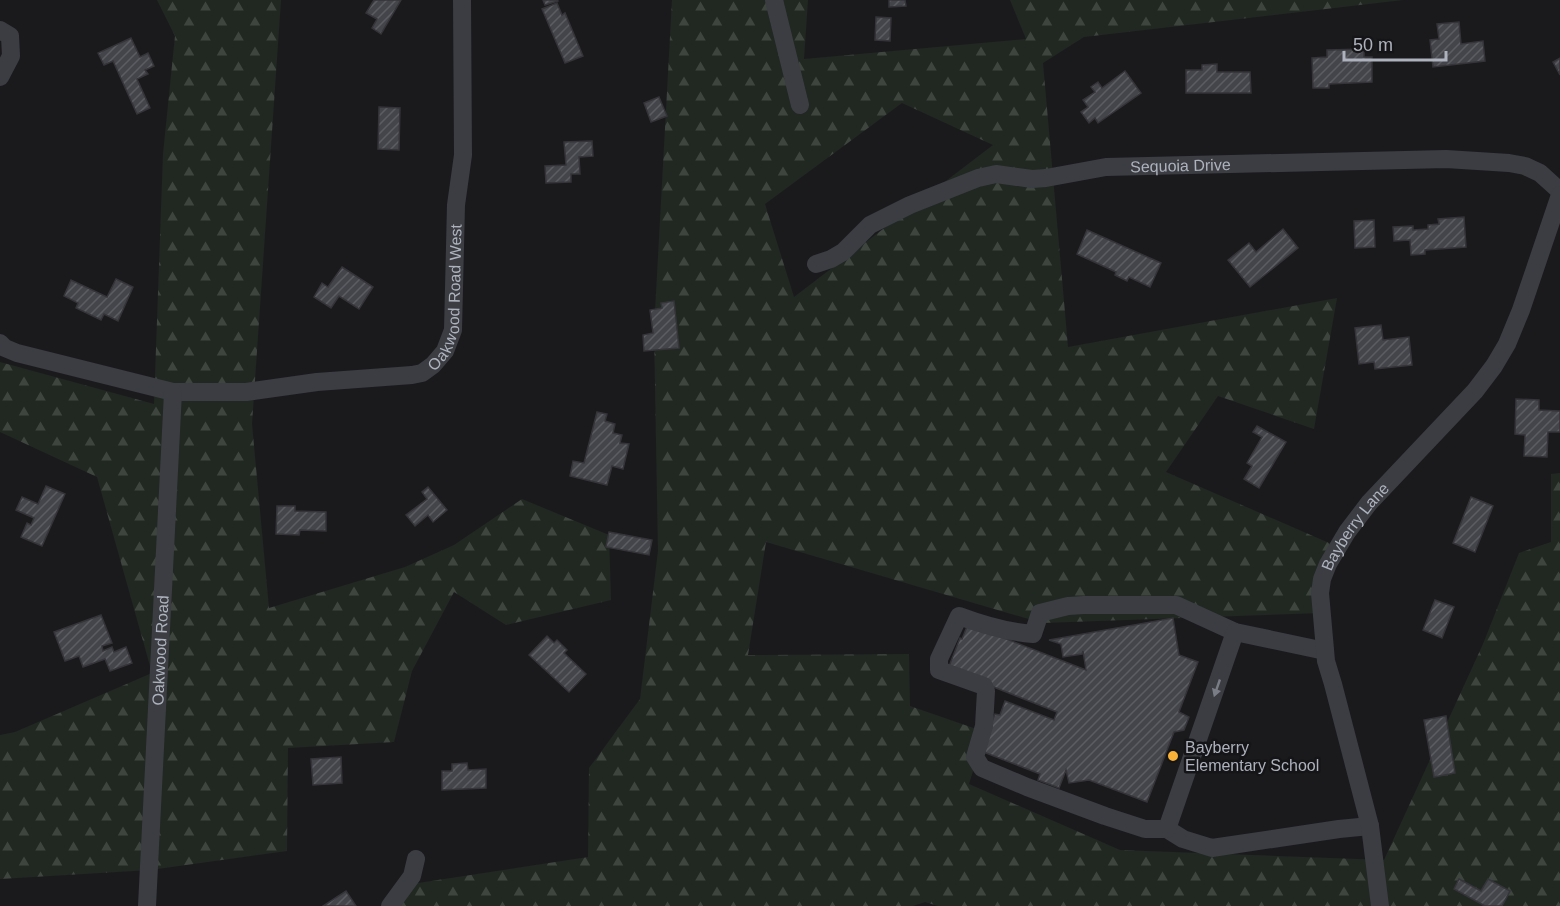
<svg xmlns="http://www.w3.org/2000/svg" width="1560" height="906" font-family="Helvetica,sans-serif">
<defs>
<pattern id="forest-firs" width="22" height="20" patternUnits="userSpaceOnUse" patternTransform="scale(1.5)"><rect width="22" height="20" fill="#202821"/><path d="M5 1l3.5 6h-7zM16 11l3.5 6h-7z" fill="#3e453f"/></pattern>
<pattern id="building-hatch" width="6" height="6" patternUnits="userSpaceOnUse" patternTransform="scale(1.5)"><rect width="6" height="6" fill="#44454a"/><path d="M-1 1l2-2M0 6l6-6M5 7l2-2" fill="none" stroke="#5c5d62"/></pattern>
</defs>
<rect width="100%" height="100%" fill="#1a1a1d"/>
<g fill="url(#forest-firs)" fill-rule="evenodd">
<polygon points="157,0 281,0 252,424 269,608 405,567 454,545 522,499 609,535 611,600 506,625 454,592 412,671 394,742 288,748 287,851 150,870 0,879 0,735 15,732 152,673 97,477 0,432 0,362 154,404 163,154 175,36"/>
<path d="M672,0h136l-4,59 222,-20 -16,-39h393l-319,37 -41,26 25,284 269,-49 -23,131 -96,-33 -52,76 170,74 -14,67 -280,10 -276,-81 -18,113 161,-1 1,52 75,26 -16,52 151,66 264,10 99,-216 36,-91 32,-11v-68l9,-1v433h-622l-13,-4 -12,4h-521l13,-21 183,-28 1,-89 51,-69 18,-148 -4,-221zM902,103l91,42 -199,152 -29,-93z"/>
</g>
<g fill="url(#building-hatch)" stroke="#343439" stroke-width="1.5">
<polygon points="374,0 401,0 381,34 372,28 377,19 366,13"/>
<polygon points="543,0 557,0 558,1 545,5"/>
<polygon points="889,0 905,0 906,6 889,7"/>
<polygon points="557,3 562,15 565,13 583,56 565,63 542,9"/>
<polygon points="876,17 891,18 890,41 875,40"/>
<polygon points="1459,22 1461,44 1483,41 1485,61 1433,67 1430,40 1439,39 1437,24"/>
<polygon points="131,38 140,57 148,53 154,66 145,70 148,74 137,79 150,108 137,114 113,61 104,65 98,53"/>
<polygon points="1364,49 1364,57 1372,57 1372,82 1329,84 1329,88 1313,88 1312,58 1327,57 1327,50"/>
<polygon points="1560,58 1560,75 1553,62"/>
<polygon points="1217,64 1217,72 1250,72 1251,93 1186,93 1186,70 1202,70 1202,65"/>
<polygon points="1125,71 1141,93 1098,123 1095,118 1089,123 1081,112 1088,107 1083,100 1095,92 1091,87 1098,82 1102,88"/>
<polygon points="659,97 667,116 651,122 644,103"/>
<polygon points="379,107 400,108 399,150 378,149"/>
<polygon points="592,141 593,156 579,157 580,174 571,174 571,182 546,183 545,166 566,165 564,142"/>
<polygon points="1464,217 1466,247 1425,250 1425,254 1411,255 1410,240 1394,241 1393,227 1413,226 1413,230 1428,229 1428,225 1439,224 1438,219"/>
<polygon points="1374,220 1375,247 1355,248 1354,221"/>
<polygon points="1283,229 1298,248 1250,287 1228,260 1249,243 1256,252"/>
<polygon points="1087,230 1161,263 1150,287 1129,277 1127,281 1115,275 1116,272 1077,254"/>
<polygon points="342,267 373,287 359,309 339,296 331,308 314,297 322,283 328,287"/>
<polygon points="116,279 133,287 118,321 104,314 101,320 76,308 78,303 64,296 71,280 107,297"/>
<polygon points="674,301 679,348 644,351 643,335 653,333 650,310 662,308 661,303"/>
<polygon points="1381,325 1383,340 1409,337 1412,365 1375,369 1374,362 1359,364 1355,328"/>
<polygon points="1516,399 1539,400 1539,410 1560,411 1560,432 1548,432 1547,457 1524,456 1525,435 1515,434"/>
<polygon points="597,412 607,414 605,421 615,424 613,433 622,435 620,443 629,444 623,469 612,466 607,485 570,476 573,461 584,463"/>
<polygon points="1257,426 1286,442 1259,488 1244,479 1252,466 1247,463 1262,437 1253,432"/>
<polygon points="46,486 65,494 42,546 21,537 27,523 31,525 34,518 16,510 22,497 38,504"/>
<polygon points="428,487 447,510 433,522 428,515 415,526 406,515 427,499 422,492"/>
<polygon points="1471,497 1493,506 1475,552 1453,543"/>
<polygon points="277,506 295,506 295,511 326,512 326,531 300,530 299,535 276,534"/>
<polygon points="609,532 652,540 649,555 606,547"/>
<polygon points="1435,600 1454,607 1442,638 1423,630"/>
<polygon points="101,615 112,643 102,646 103,651 112,647 114,652 126,647 132,663 110,671 105,659 83,667 79,656 65,661 54,632"/>
<polygon points="1173,618 1179,655 1198,662 1179,712 1189,717 1184,730 1174,732 1147,802 1089,780 1069,783 1066,770 1059,788 1038,780 1040,774 981,751 995,714 1000,715 1005,701 1054,720 1057,712 948,669 960,638 962,639 968,624 1086,670 1083,651 1082,654 1063,657 1061,644 1049,640"/>
<polygon points="547,636 554,643 557,640 567,650 564,653 586,674 569,692 529,655"/>
<polygon points="1446,716 1455,773 1434,777 1424,720"/>
<polygon points="341,757 342,783 313,785 311,759"/>
<polygon points="467,763 468,770 486,769 486,788 442,790 442,771 452,771 452,764"/>
<polygon points="1459,879 1481,891 1488,879 1510,891 1502,906 1485,906 1454,889"/>
<polygon points="346,891 356,906 323,906"/>
</g>
<g fill="none" stroke-linecap="round" stroke-linejoin="round">
<g stroke="#3b3d42" stroke-width="18">
<polyline points="774,0 800,105"/>
<polyline points="0,30 10,36 11,56 0,77"/>
<path id="s1" d="M816,264l15,-5 12,-7 27,-27 40,-20 68,-27 18,-4 36,5 14,-1 60,-11 340,-8 63,4 16,3 15,7 20,18"/>
<path id="s2" d="M0,343l5,5 12,5 156,39h73l71,-10 95,-7 10,-2 11,-8 12,-14 8,-21 3,-125 7,-50 -1,-155"/>
<path d="M1325,651l-90,-19 -59,-27h-92l-16,1 -28,7 -7,21c-26,-2 -50,-9 -74,-18l-20,43v11l45,16 2,5 -2,35 -9,31 7,11 45,19 78,29 40,13h22l16,10 29,9 127,-19 31,-3"/>
<polyline points="1167,829 1235,632"/>
<path id="s3" d="M147,906l26,-514"/>
<polyline points="390,906 412,876 416,859"/>
<path id="s4" d="M1380,906l-10,-80 -37,-142 -7,-23 -6,-68 2,-14 6,-15 19,-32 22,-29 106,-112 19,-25 13,-22 14,-34 39,-115"/>
</g>
</g>
<defs><path id="oneway-solid" d="M-6-.8H1V-3.2L6.5 0L1 3.2V.8H-6Z" transform="scale(1.5)"/></defs>
<use fill="#7a7d86" href="#oneway-solid" transform="translate(1217 688) rotate(109)"/>
<circle fill="#f9b237" stroke="#151518" stroke-width="2" cx="1173" cy="756" r="6"/>
<g text-anchor="middle" stroke-width="5" stroke-linejoin="round" paint-order="stroke">
<g font-size="16" fill="#adb2bd" stroke="#151518">
<text dy="6" stroke="none"><textPath href="#s1" startOffset="390">Sequoia Drive</textPath></text>
<text dy="6" stroke="none"><textPath href="#s2" startOffset="516">Oakwood Road West</textPath></text>
<text dy="6" stroke="none"><textPath href="#s4" startOffset="396">Bayberry Lane</textPath></text>
<text dy="6" stroke="none"><textPath href="#s3" startOffset="256">Oakwood Road</textPath></text>
</g>
<g font-size="16" fill="#adb2bd" stroke="#151518" text-anchor="start">
<text x="1185" y="753">Bayberry<tspan x="1185" dy="18">Elementary School</tspan></text>
</g>
</g>
<path d="M1344 51v9h102v-9" fill="none" stroke="#adb2bd" stroke-width="3"/>
<text x="1353" y="51" font-size="18" fill="#adb2bd" stroke="#151518" stroke-width="4.5" paint-order="stroke">50 m</text>
</svg>
